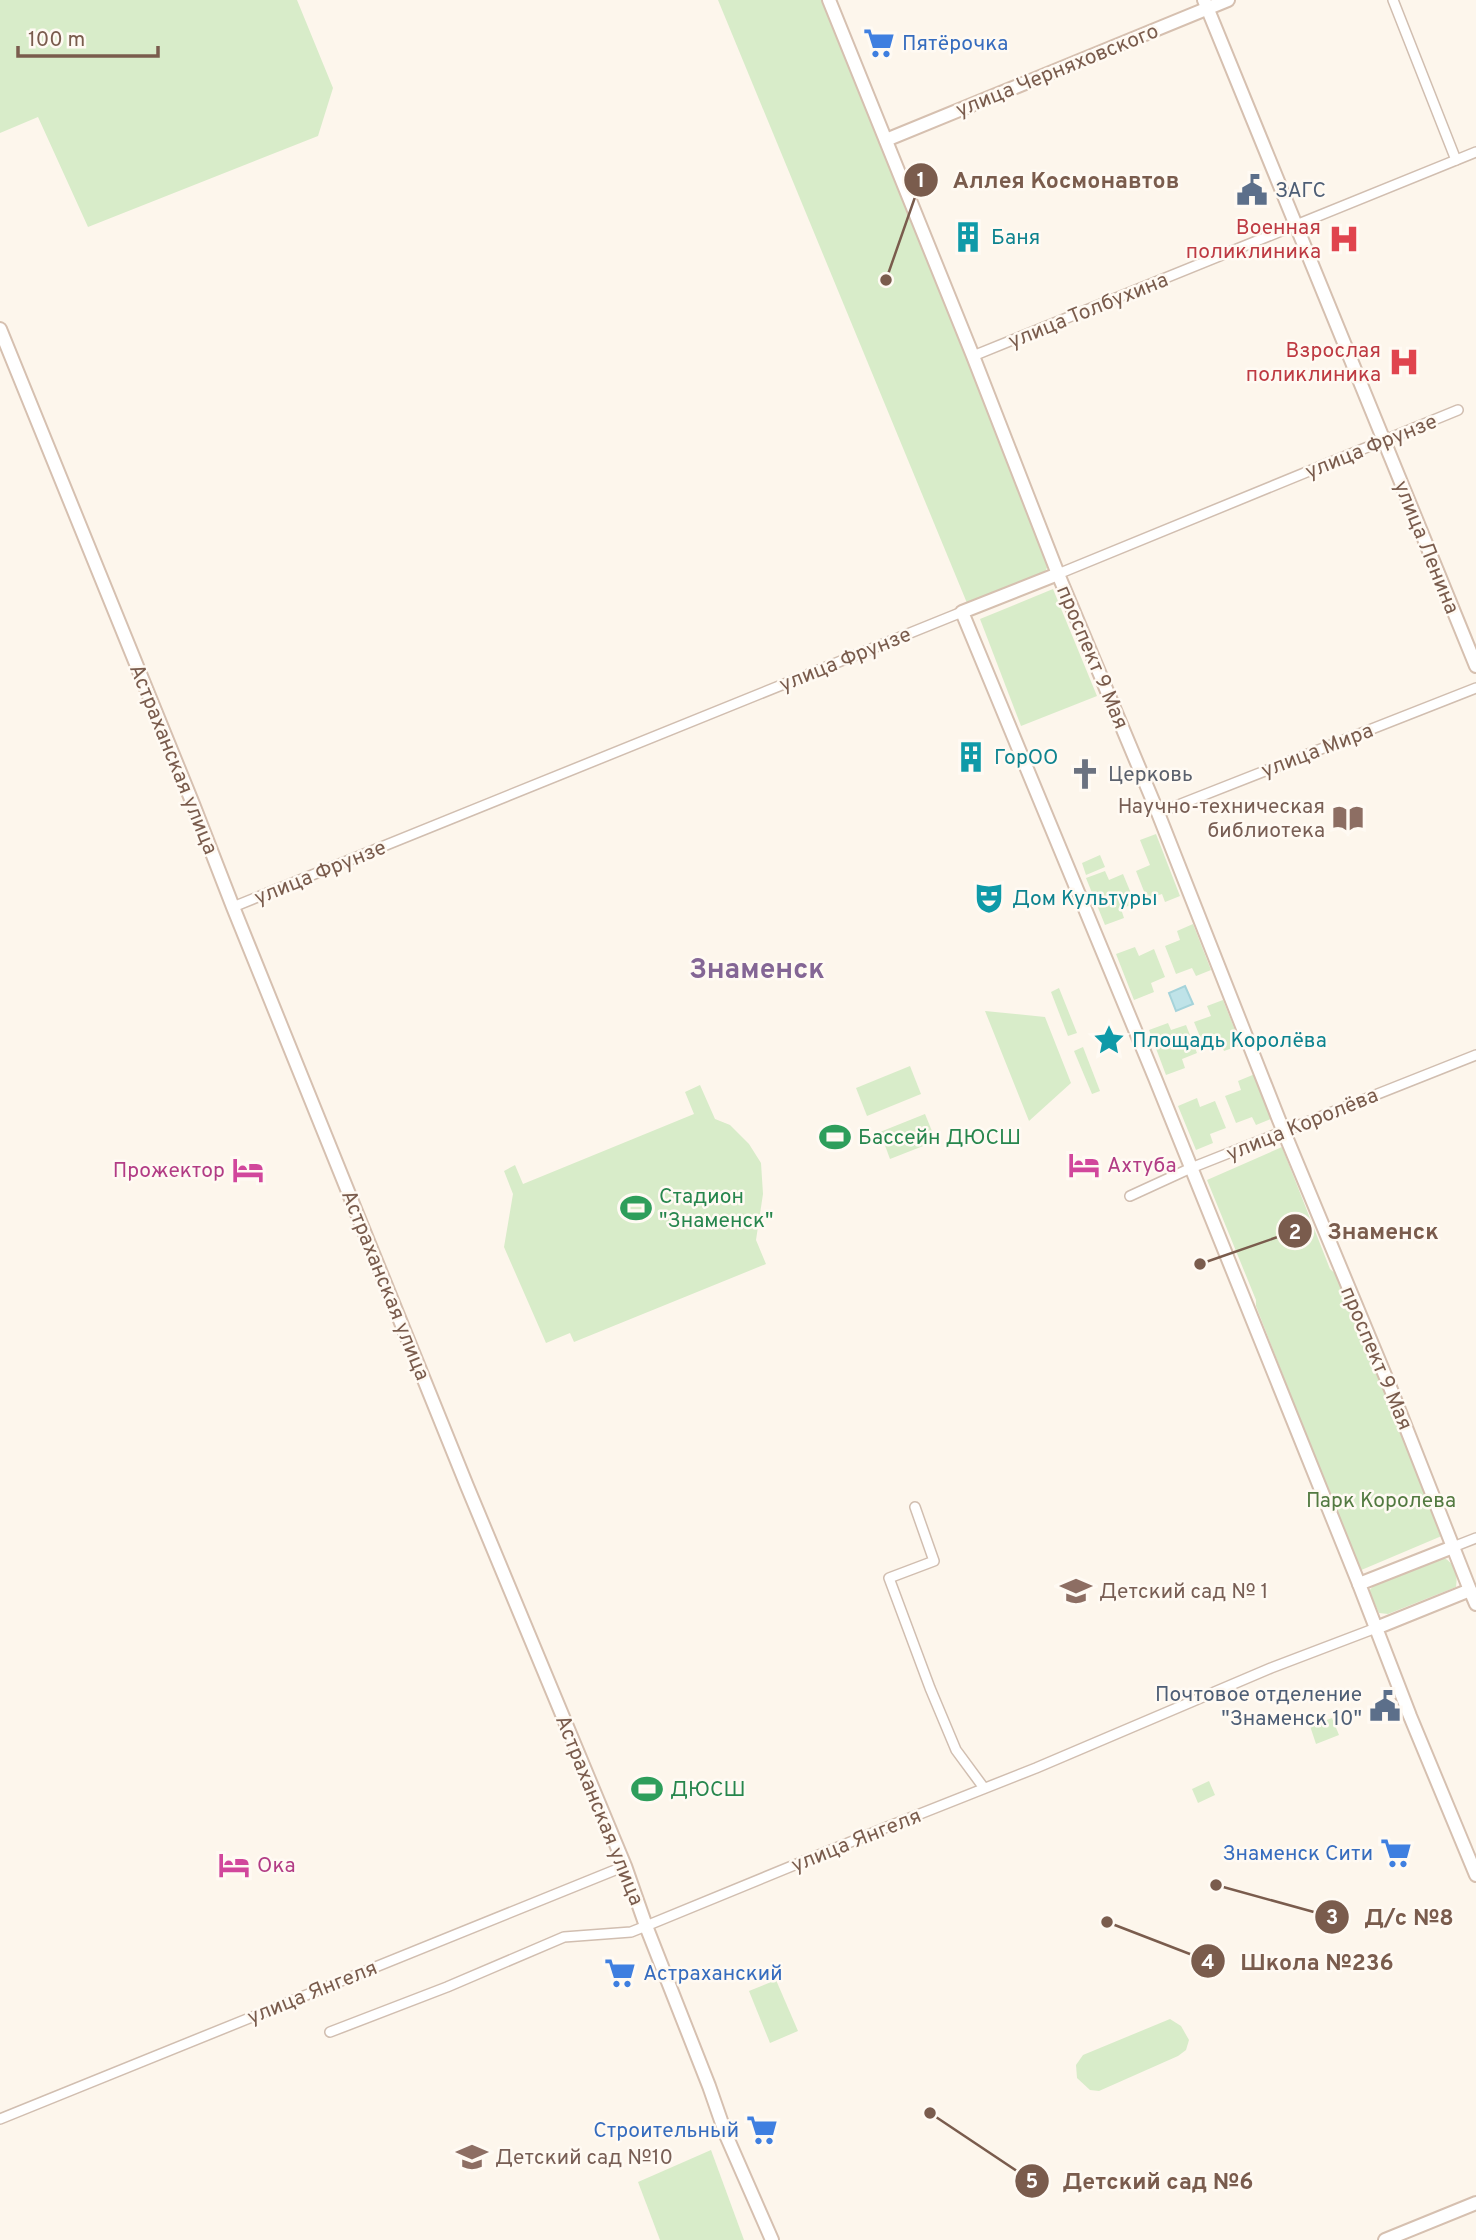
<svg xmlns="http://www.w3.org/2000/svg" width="1476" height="2240" font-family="Overpass,sans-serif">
<rect width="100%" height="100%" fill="#fdf6ec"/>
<g fill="#d8ecc9">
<polygon points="0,0 297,0 333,88 318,136 88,227 38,117 0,133"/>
<polygon points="718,0 825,0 1051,559 1045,572 967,603"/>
<polygon points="1053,589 1097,696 1021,726 980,619"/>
<polygon points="1156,834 1180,896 1165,902 1162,894 1147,899 1136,871 1150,865 1140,840"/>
<polygon points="1100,855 1105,867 1086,875 1082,863"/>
<polygon points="1105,871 1109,880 1123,874 1135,903 1121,909 1124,918 1105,925 1086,878"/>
<polygon points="1193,924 1211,970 1196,976 1192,968 1176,974 1165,946 1180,940 1177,931"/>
<polygon points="1135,947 1139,956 1154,949 1165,977 1151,983 1154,992 1134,1000 1116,954"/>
<polygon points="1059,988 1077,1033 1068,1036 1051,992"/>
<polygon points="1223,1000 1241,1045 1224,1051 1221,1043 1205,1049 1194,1022 1211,1016 1207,1006"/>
<polygon points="985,1011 1045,1017 1071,1083 1029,1121"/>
<polygon points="1168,1023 1171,1030 1186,1025 1197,1053 1182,1059 1185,1068 1166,1075 1149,1030"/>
<polygon points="1083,1047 1100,1091 1092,1094 1074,1051"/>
<polygon points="910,1066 921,1094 867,1116 856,1088"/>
<polygon points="1255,1074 1273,1118 1256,1125 1252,1117 1236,1123 1225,1096 1241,1090 1238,1081"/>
<polygon points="700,1085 715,1119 730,1125 749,1144 761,1163 763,1194 756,1240 766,1264 574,1342 570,1333 546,1343 504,1247 513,1194 504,1171 515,1165 523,1184 694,1114 685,1092"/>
<polygon points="1197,1098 1200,1107 1215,1101 1226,1128 1210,1134 1213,1143 1196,1150 1178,1106"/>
<polygon points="925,1114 936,1141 890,1159 880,1132"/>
<polygon points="1282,1147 1330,1269 1337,1275 1444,1535 1359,1571 1256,1306 1256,1300 1207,1180"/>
<path d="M1443,1557c12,7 15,16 13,30l-68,27 -9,-1 -10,-22 6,-7z"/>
<polygon points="1332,1718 1339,1735 1316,1744 1310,1726"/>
<polygon points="1209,1781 1215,1795 1198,1803 1192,1789"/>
<polygon points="776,1980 798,2031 770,2043 749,1991"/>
<polygon points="1170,2019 1181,2026 1189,2040 1186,2050 1178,2056 1099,2091 1090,2090 1077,2078 1076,2065 1083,2055"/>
<polygon points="711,2150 744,2240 660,2240 638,2182"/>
</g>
<polygon fill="#bfe3e8" stroke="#a5d3da" stroke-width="2" points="1185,986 1193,1004 1176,1011 1169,993"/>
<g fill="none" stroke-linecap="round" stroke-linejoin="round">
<defs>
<g id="street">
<polyline points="1393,0 1456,160"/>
<polyline points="973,356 1476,152"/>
<polyline points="1058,574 1458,410"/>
<polyline points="1158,813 1476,688"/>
<polyline points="233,907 962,612"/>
<polyline points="1130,1196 1191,1168 1476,1055"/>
<polyline points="915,1507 934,1561 889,1578 930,1688 956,1750 984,1788"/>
<polyline points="1453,1547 1476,1538"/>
<polyline points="330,2032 447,1987 564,1937 631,1932 646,1926 887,1827 1036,1768 1271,1668 1376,1628"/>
<polyline points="0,2119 625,1866"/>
</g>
<g id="secondary">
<polyline points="829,0 973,356 1058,574 1158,813 1279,1120 1392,1392 1453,1547"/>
<polyline points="1204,0 1476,666"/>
<polyline points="886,140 1228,0"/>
<polyline points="0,329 193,804 233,907 467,1486 625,1866 646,1926 709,2086 726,2135 772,2240"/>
<polyline points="1058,574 962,612 1155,1078 1359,1584"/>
<polyline points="1470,1590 1476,1604"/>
<polyline points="1376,1628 1470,1590 1453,1547 1359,1584 1410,1716 1476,1875"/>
<polyline points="1385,2240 1476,2203"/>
</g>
</defs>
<use href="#street" stroke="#d1beb0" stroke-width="12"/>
<use href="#secondary" stroke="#d6c0b0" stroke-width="16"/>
<use href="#street" stroke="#fff" stroke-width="9"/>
<use href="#secondary" stroke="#fff" stroke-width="12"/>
</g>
<defs>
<symbol id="supermarket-bare" viewBox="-9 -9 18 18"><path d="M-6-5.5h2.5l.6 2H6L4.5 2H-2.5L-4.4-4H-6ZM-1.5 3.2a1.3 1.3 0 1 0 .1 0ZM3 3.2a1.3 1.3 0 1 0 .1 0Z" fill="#3f7fe0" stroke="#fffaf3" stroke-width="2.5" paint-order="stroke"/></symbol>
<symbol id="civic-bare" viewBox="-9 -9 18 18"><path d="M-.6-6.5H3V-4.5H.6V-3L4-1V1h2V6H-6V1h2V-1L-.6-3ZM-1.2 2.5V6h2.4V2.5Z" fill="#5c6f8a" stroke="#fffaf3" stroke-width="2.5" paint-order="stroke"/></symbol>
<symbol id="building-bare" viewBox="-9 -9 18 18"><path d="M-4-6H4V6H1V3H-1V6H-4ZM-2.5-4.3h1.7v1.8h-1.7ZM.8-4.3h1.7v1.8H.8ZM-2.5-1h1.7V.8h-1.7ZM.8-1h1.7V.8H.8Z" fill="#0f9aa8" stroke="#fffaf3" stroke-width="2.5" paint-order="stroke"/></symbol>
<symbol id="hospital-bare" viewBox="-9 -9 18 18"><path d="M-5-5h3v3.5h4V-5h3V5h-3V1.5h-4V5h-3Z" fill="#e0444e" stroke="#fffaf3" stroke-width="2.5" paint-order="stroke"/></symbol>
<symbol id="church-bare" viewBox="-9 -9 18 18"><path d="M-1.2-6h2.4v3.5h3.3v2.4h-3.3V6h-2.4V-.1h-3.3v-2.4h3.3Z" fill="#6b7280" stroke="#fffaf3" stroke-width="2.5" paint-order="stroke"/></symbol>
<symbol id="library-bare" viewBox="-9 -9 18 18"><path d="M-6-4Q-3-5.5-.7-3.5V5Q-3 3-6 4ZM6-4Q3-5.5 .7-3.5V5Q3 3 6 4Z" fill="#8d6e63" stroke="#fffaf3" stroke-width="2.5" paint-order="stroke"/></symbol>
<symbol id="theatre-bare" viewBox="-9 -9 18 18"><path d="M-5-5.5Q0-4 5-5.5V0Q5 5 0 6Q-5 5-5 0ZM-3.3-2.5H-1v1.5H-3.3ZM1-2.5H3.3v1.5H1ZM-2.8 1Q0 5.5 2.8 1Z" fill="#0f9aa8" stroke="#fffaf3" stroke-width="2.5" paint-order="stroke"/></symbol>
<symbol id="sight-bare" viewBox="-9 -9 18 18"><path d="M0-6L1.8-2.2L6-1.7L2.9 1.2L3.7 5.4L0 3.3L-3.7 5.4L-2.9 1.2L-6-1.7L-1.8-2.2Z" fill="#0f9aa8" stroke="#fffaf3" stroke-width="2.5" paint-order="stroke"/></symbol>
<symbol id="stadium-bare" viewBox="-9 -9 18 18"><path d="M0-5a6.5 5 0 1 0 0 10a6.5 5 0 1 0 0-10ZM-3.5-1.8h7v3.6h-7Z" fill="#2e9e5b" stroke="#fffaf3" stroke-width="2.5" paint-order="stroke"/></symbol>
<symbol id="hotel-bare" viewBox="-9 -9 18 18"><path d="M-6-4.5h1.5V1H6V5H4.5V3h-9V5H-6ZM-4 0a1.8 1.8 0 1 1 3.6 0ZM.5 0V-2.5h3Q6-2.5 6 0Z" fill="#d1479c" stroke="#fffaf3" stroke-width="2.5" paint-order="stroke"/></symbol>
<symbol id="school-bare" viewBox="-9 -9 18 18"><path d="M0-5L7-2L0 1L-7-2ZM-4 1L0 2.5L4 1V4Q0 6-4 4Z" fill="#8d6e63" stroke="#fffaf3" stroke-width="2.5" paint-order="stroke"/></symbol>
</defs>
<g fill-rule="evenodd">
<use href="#supermarket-bare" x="857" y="21" width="44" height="44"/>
<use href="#civic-bare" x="1230" y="168" width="44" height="44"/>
<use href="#building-bare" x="946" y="215" width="44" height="44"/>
<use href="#hospital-bare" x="1322" y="217" width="44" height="44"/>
<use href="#hospital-bare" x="1382" y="340" width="44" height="44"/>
<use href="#building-bare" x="949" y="735" width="44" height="44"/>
<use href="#church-bare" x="1063" y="752" width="44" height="44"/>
<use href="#library-bare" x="1326" y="796" width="44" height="44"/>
<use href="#theatre-bare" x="967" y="876" width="44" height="44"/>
<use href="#sight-bare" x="1087" y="1018" width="44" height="44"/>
<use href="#stadium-bare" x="813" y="1115" width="44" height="44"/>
<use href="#hotel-bare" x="1062" y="1143" width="44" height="44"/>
<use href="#hotel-bare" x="226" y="1148" width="44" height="44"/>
<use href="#stadium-bare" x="614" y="1186" width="44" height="44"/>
<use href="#school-bare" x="1054" y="1569" width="44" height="44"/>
<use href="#civic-bare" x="1363" y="1684" width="44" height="44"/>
<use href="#stadium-bare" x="625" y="1767" width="44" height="44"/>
<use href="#supermarket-bare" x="1374" y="1831" width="44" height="44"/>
<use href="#hotel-bare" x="212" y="1843" width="44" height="44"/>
<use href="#supermarket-bare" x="598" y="1951" width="44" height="44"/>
<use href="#supermarket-bare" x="740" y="2108" width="44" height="44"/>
<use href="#school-bare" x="450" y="2135" width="44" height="44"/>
</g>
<g text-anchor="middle" stroke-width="5" stroke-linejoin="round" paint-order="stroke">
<g font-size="21" fill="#366cbe" stroke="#fffaf3" text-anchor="start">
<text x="902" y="50">Пятёрочка</text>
<text x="1373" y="1860" text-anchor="end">Знаменск Сити</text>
<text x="643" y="1980">Астраханский</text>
<text x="739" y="2137" text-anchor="end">Строительный</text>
</g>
<g font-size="21" fill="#7a5c4d" stroke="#fffaf3">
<text transform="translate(1057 70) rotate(-22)" y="7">улица Черняховского</text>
<text transform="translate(1088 310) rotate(-22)" y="7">улица Толбухина</text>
<text transform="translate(1371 446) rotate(-22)" y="7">улица Фрунзе</text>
<text transform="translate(1427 547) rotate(68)" y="7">улица Ленина</text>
<text transform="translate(1093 657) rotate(67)" y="7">проспект 9 Мая</text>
<text transform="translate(845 659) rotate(-22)" y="7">улица Фрунзе</text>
<text transform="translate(1317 750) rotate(-21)" y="7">улица Мира</text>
<text transform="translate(174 759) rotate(68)" y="7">Астраханская улица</text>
<text transform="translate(320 872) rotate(-22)" y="7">улица Фрунзе</text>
<text transform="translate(1302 1124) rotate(-22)" y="7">улица Королёва</text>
<text transform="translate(386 1285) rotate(68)" y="7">Астраханская улица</text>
<text transform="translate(1377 1358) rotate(67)" y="7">проспект 9 Мая</text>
<text transform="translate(600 1810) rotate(68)" y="7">Астраханская улица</text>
<text transform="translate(856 1840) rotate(-22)" y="7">улица Янгеля</text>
<text transform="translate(312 1992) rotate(-22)" y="7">улица Янгеля</text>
</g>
<g font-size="21" fill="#4e5e75" stroke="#fffaf3" text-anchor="start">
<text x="1275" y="197">ЗАГС</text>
<text x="1362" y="1701" text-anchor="end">Почтовое отделение<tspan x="1362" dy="24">"Знаменск 10"</tspan></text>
</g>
<g font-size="21" fill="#be3a42" stroke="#fffaf3" text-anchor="end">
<text x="1321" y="234">Военная<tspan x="1321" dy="24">поликлиника</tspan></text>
<text x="1381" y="357">Взрослая<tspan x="1381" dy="24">поликлиника</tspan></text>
</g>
<g font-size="21" fill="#0d838f" stroke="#fffaf3" text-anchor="start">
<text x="991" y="244">Баня</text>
<text x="994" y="764">ГорОО</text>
<text x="1012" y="905">Дом Культуры</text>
<text x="1132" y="1047">Площадь Королёва</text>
</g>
<g font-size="21" fill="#5b616d" stroke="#fffaf3" text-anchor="start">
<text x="1108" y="781">Церковь</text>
</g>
<g font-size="21" fill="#785e54" stroke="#fffaf3" text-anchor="start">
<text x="1325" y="813" text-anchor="end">Научно-техническая<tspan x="1325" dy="24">библиотека</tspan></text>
<text x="1099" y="1598">Детский сад № 1</text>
<text x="495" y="2164">Детский сад №10</text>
</g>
<g font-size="21" fill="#27864d" stroke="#fffaf3" text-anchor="start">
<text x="858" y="1144">Бассейн ДЮСШ</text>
<text x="659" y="1203">Стадион<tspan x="659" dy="24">"Знаменск"</tspan></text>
<text x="670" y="1796">ДЮСШ</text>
</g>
<g font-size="21" fill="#b23c85" stroke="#fffaf3" text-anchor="start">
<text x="1107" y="1172">Ахтуба</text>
<text x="225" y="1177" text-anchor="end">Прожектор</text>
<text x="257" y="1872">Ока</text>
</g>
<g font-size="21" fill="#537a41" stroke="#fffaf3">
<text x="1381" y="1507">Парк Королева</text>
</g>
<g font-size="28" font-weight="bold" fill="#846695" stroke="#fffaf3">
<text x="757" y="978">Знаменск</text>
</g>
</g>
<path fill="none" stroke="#7a5c4d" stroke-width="2.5" d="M886 280L921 180M1200 1264L1295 1231M1216 1885L1332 1917M1107 1922L1208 1961M930 2113L1032 2181"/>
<g fill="#7a5c4d" stroke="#fffaf3" stroke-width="2.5">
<circle cx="886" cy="280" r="7"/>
<circle cx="1200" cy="1264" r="7"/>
<circle cx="1216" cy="1885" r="7"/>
<circle cx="1107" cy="1922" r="7"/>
<circle cx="930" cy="2113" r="7"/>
<circle cx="921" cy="180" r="18"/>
<circle cx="1295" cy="1231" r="18"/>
<circle cx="1332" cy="1917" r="18"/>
<circle cx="1208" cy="1961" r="18"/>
<circle cx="1032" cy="2181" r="18"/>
</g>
<g font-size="21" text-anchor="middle" font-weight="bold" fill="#fff">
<text x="921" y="187">1</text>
<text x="1295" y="1239">2</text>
<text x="1332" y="1924">3</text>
<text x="1208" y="1969">4</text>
<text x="1032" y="2188">5</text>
</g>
<g font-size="23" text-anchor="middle" font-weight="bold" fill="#7a5c4d" stroke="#fffaf3" stroke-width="5" stroke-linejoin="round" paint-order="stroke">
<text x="1066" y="188">Аллея Космонавтов</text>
<text x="1383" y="1239">Знаменск</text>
<text x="1409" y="1925">Д/с №8</text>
<text x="1317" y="1970">Школа №236</text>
<text x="1158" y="2189">Детский сад №6</text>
</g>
<path d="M18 46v10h140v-10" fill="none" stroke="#7a5c4d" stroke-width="3.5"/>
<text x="28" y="46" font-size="21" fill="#7a5c4d" stroke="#fffaf3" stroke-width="5" paint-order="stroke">100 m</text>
</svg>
